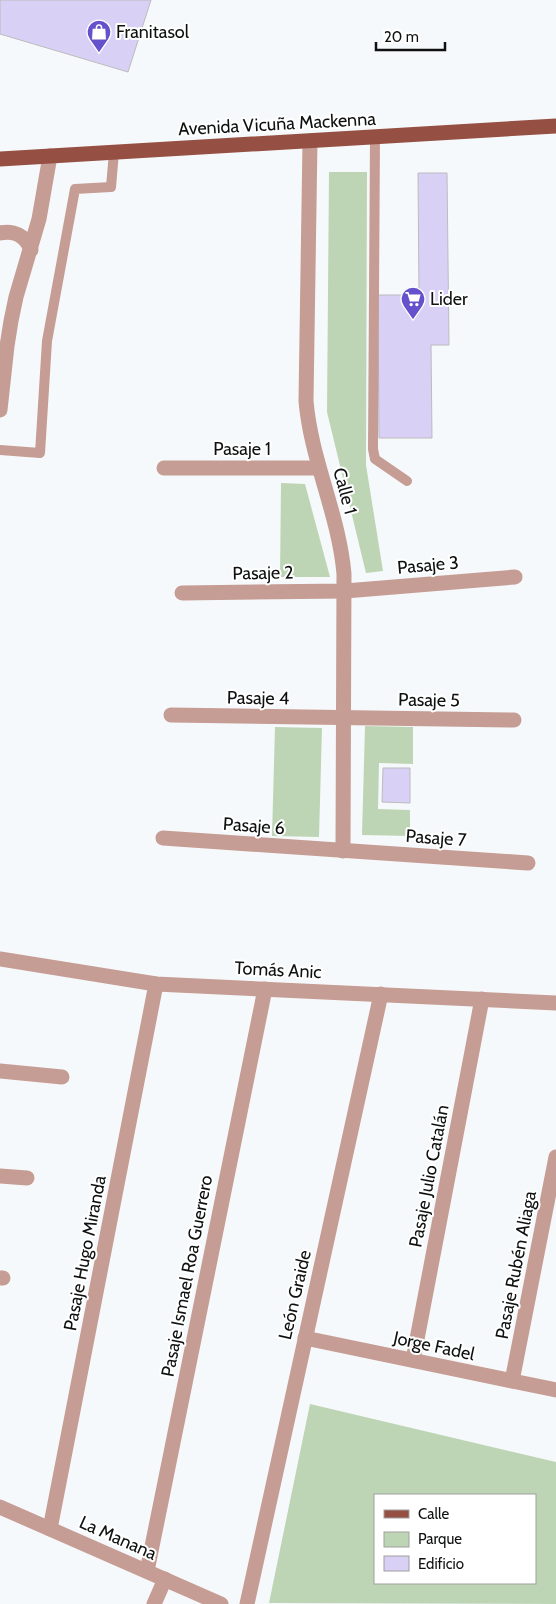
<svg xmlns="http://www.w3.org/2000/svg" width="556" height="1604" font-family="Cabin,sans-serif">
<rect width="100%" height="100%" fill="#f6f9fb"/>
<g fill="#bdd5b5" fill-rule="evenodd">
<polygon points="329,172 367,172 366,465 383,571 366,573 327,412"/>
<polygon points="281,483 305,484 330,577 280,577"/>
<polygon points="365,726 413,727 413,764 379,763 378,809 410,810 410,836 362,835"/>
<polygon points="275,727 322,728 319,837 272,836"/>
<path d="M310,1404l246,58v142l-287,-1zM375,1495h160v88h-160z"/>
</g>
<g fill="#d9d0f5" stroke="#bcbbbe">
<polygon points="0,0 151,0 128,72 0,34"/>
<polygon points="418,173 447,173 449,345 431,345 432,438 379,438 378,295 419,295"/>
<polygon points="383,768 410,768 410,803 382,802"/>
</g>
<g fill="none" stroke-linecap="round" stroke-linejoin="round">
<g stroke="#c69d94" stroke-width="10">
<polyline points="375,137 373,449 375,459 407,481"/>
<polyline points="0,450 40,453 47,341 75,189 111,187 114,152"/>
</g>
<g stroke="#c69d94" stroke-width="15">
<path d="M310,141l-4,260c5,59 33,114 38,173l-1,277"/>
<path d="M0,233c14,-3 26,3 31,17"/>
<polyline points="0,410 7,346 11,321 16,297 39,219 50,156"/>
<polyline points="164,468 319,468"/>
<polyline points="182,593 345,591 515,577"/>
<polyline points="171,715 514,720"/>
<polyline points="163,838 528,863"/>
<polyline points="0,959 156,984 556,1003"/>
<polyline points="0,1071 62,1077"/>
<polyline points="0,1176 27,1178"/>
<polyline points="0,1278 3,1278"/>
<polyline points="305,1338 556,1390"/>
<polyline points="413,1360 482,999"/>
<polyline points="512,1381 556,1157"/>
<polyline points="0,1507 221,1604"/>
<polyline points="50,1529 156,984"/>
<polyline points="147,1571 265,989"/>
<polyline points="154,1604 165,1579"/>
<polyline points="247,1604 381,994"/>
</g>
<polyline stroke="#955043" stroke-width="15" points="0,159 556,126"/>
</g>
<defs>
<symbol id="shop-pin" viewBox="-11 -11 22 30"><path d="M0 17L-7.5 6A9.5 9.5 0 1 1 7.5 6Z" fill="#6451cb" stroke="#fff"/><path d="M-5-2.5h2.3a2.7 3.5 0 0 1 5.4 0H5L5.5 6h-11ZM-1.5-2.5h3a1.5 2.3 0 0 0-3 0Z" fill="#fff"/></symbol>
<symbol id="supermarket-pin" viewBox="-11 -11 22 30"><path d="M0 17L-7.5 6A9.5 9.5 0 1 1 7.5 6Z" fill="#6451cb" stroke="#fff"/><path d="M-6-5.5h2.5l.6 2H6L4.5 2H-2.5L-4.4-4H-6ZM-1.5 3.2a1.3 1.3 0 1 0 .1 0ZM3 3.2a1.3 1.3 0 1 0 .1 0Z" fill="#fff"/></symbol>
</defs>
<g fill-rule="evenodd">
<use href="#shop-pin" x="85" y="18" width="28" height="38"/>
<use href="#supermarket-pin" x="399" y="285" width="28" height="38"/>
</g>
<g text-anchor="middle" stroke-width="4" stroke-linejoin="round" paint-order="stroke">
<g font-size="18" fill="#0f1010" stroke="#fff" text-anchor="start">
<text x="116" y="38">Franitasol</text>
<text x="430" y="305">Lider</text>
</g>
<g font-size="18" fill="#0f1010" stroke="#fff">
<text transform="translate(277 124) rotate(-3)" y="6">Avenida Vicuña Mackenna</text>
<text x="242" y="455">Pasaje 1</text>
<text transform="translate(345 491) rotate(75)" y="6">Calle 1</text>
<text transform="translate(428 565) rotate(-5)" y="6">Pasaje 3</text>
<text transform="translate(263 573) rotate(-1)" y="6">Pasaje 2</text>
<text transform="translate(258 698) rotate(1)" y="6">Pasaje 4</text>
<text transform="translate(429 700) rotate(1)" y="6">Pasaje 5</text>
<text transform="translate(254 826) rotate(4)" y="6">Pasaje 6</text>
<text transform="translate(436 838) rotate(4)" y="6">Pasaje 7</text>
<text transform="translate(278 970) rotate(3)" y="6">Tomás Anic</text>
<text transform="translate(429 1176) rotate(-79)" y="6">Pasaje Julio Catalán</text>
<text transform="translate(85 1253) rotate(-79)" y="6">Pasaje Hugo Miranda</text>
<text transform="translate(516 1265) rotate(-79)" y="6">Pasaje Rubén Aliaga</text>
<text transform="translate(187 1276) rotate(-79)" y="6">Pasaje Ismael Roa Guerrero</text>
<text transform="translate(295 1295) rotate(-77)" y="6">León Graide</text>
<text transform="translate(434 1346) rotate(12)" y="6">Jorge Fadel</text>
<text transform="translate(118 1538) rotate(24)" y="6">La Manana</text>
</g>
</g>
<rect x="374" y="1494" width="162" height="90" fill="#ffffff" stroke="#9f9f9f"/>
<rect x="384" y="1510" width="25" height="8" fill="#955043" stroke="#9f9f9f"/>
<text x="418" y="1519" font-size="15" fill="#0f1010">Calle</text>
<rect x="384" y="1532" width="25" height="15" fill="#bdd5b5" stroke="#9f9f9f"/>
<text x="418" y="1544" font-size="15" fill="#0f1010">Parque</text>
<rect x="384" y="1556" width="25" height="15" fill="#d9d0f5" stroke="#9f9f9f"/>
<text x="418" y="1569" font-size="15" fill="#0f1010">Edificio</text>
<path d="M376 42v8h69v-8" fill="none" stroke="#0f1010" stroke-width="2.5"/>
<text x="384" y="42" font-size="15" fill="#0f1010" stroke="#ffffff" stroke-width="4" paint-order="stroke">20 m</text>
</svg>
